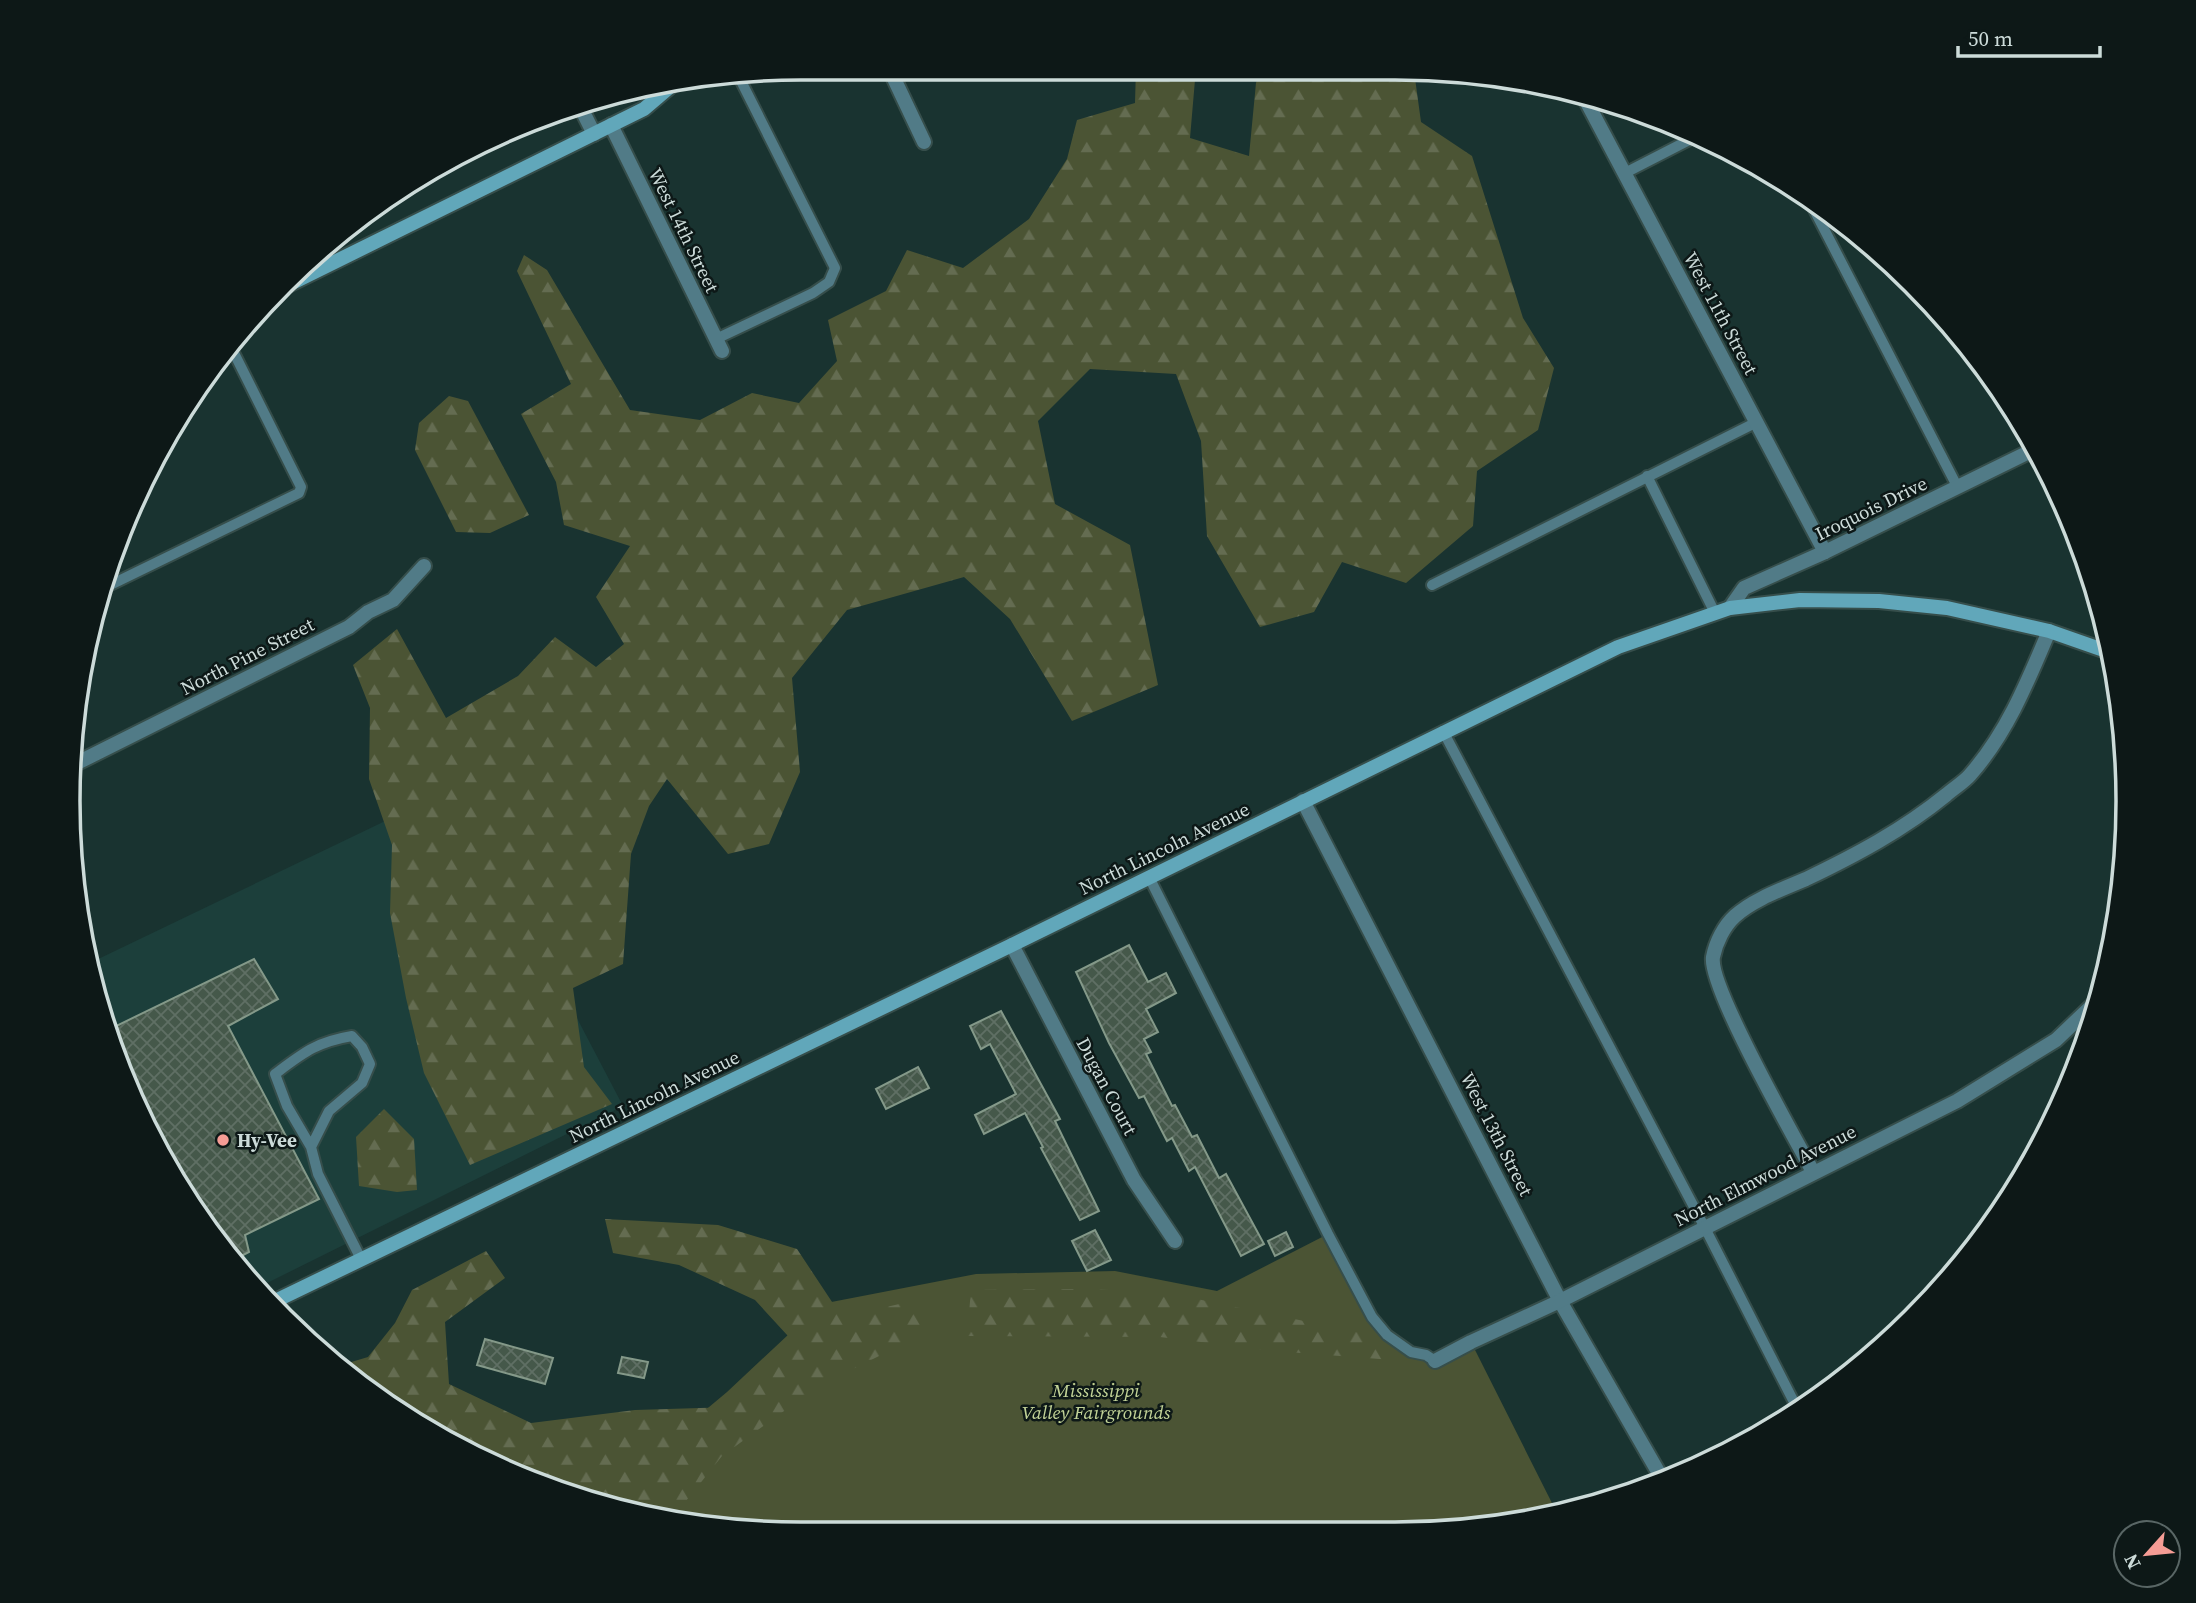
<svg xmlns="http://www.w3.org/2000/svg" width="2196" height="1603" font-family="'Source Serif 4',serif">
<defs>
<pattern id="forest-firs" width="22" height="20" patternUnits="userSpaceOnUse" patternTransform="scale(1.75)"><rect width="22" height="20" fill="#4b5434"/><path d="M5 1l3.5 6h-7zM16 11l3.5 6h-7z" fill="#646c51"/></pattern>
<pattern id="building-cross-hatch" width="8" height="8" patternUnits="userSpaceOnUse" patternTransform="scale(1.75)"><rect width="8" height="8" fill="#45584a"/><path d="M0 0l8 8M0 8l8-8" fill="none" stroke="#5f6f64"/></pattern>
</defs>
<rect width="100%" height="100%" fill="#193330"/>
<polygon fill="#1c3f3b" points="456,787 623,1106 257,1288 220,1248 124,1082 92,962"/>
<polygon fill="#4b5434" points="1328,1234 1388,1335 1435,1361 1471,1342 1556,1511 1491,1528 753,1533 612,1510 623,1479 727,1392 821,1304 976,1274 1115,1271 1217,1291"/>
<g fill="url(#forest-firs)">
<polygon points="1136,68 1196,68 1190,138 1249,156 1256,83 1261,68 1395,68 1414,71 1421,122 1472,156 1523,318 1554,368 1538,430 1477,471 1473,526 1406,583 1342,562 1314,612 1260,627 1207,536 1201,441 1176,374 1090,369 1038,421 1055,504 1130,545 1158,685 1072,721 1010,619 964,577 847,610 792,678 800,772 769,844 728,854 667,779 649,806 631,854 623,964 573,988 584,1067 612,1104 470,1165 424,1073 406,998 390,913 392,845 369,779 370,708 353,665 397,629 446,718 518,676 555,637 596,667 624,644 596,597 630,546 564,525 556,482 521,414 571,384 517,271 524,255 547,270 630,410 700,420 752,393 799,403 837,361 828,320 886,291 907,250 963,268 1029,219 1067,159 1077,120 1135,103"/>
<polygon points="449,396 468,401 529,515 490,533 456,532 415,450 419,423"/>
<polygon points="384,1109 414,1139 417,1190 397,1192 359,1186 356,1137"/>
<polygon points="605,1219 718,1225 797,1249 842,1317 917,1300 928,1332 820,1385 722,1456 682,1506 675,1520 611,1510 477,1459 338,1366 368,1357 395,1323 412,1290 486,1251 505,1278 445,1322 449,1384 531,1423 635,1410 733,1407 799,1348 755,1300 679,1265 613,1253"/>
<polygon points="1081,1289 1163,1292 1362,1333 1393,1360 1274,1351 1160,1337 967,1336 971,1290"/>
</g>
<g fill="url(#building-cross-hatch)" stroke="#849989" stroke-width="2">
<polygon points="1129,945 1148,982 1166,973 1176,993 1146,1009 1158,1032 1144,1039 1151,1052 1146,1054 1172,1106 1175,1105 1192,1137 1197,1135 1219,1178 1226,1174 1264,1244 1241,1256 1195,1167 1189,1171 1172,1138 1167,1141 1144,1096 1139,1098 1109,1043 1076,972"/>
<polygon points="254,959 278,999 228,1026 319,1199 245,1235 249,1252 232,1261 220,1248 124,1082 110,1029"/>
<polygon points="1001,1011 1060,1119 1055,1121 1099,1211 1080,1220 1041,1148 1043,1147 1025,1113 984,1134 975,1115 1016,1094 990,1044 981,1049 970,1026"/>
<polygon points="918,1067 929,1088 886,1109 876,1089"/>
<polygon points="1095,1230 1111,1260 1087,1271 1072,1241"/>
<polygon points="1286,1232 1293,1247 1275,1256 1268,1241"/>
<polygon points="485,1339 553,1358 545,1384 477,1365"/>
<polygon points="622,1357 648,1362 644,1378 618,1373"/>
</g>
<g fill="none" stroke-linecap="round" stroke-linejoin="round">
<defs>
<g id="lane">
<polyline points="1625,173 1697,136"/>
<polyline points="1807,196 1958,488"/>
<polyline points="716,339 813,293 829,282 835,268 739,77"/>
<polyline points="1647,476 1715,613"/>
<polyline points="1432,585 1757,422"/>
<polyline points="102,589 299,493 301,487 231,347"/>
<polyline points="1443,731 1704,1226 1797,1408"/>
<polyline points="1149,877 1328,1234 1372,1317 1387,1335 1411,1352 1426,1355 1435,1361"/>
<path d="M311,1147l-24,-41 -12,-32c28,-21 41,-32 77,-38l10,11 8,17 -8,19 -33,28 -18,36 7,27 43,85"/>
</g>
<g id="street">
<polyline points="889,68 924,142"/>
<polyline points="1582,93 1825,552"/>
<polyline points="579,104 594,134"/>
<polyline points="611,125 722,351"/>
<polyline points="1730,608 1744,588 1825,552 2035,449"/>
<polyline points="75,764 349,627 368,612 393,600 424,566"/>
<polyline points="1303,801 1560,1301 1664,1482"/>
<polyline points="1012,945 1134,1180 1175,1241"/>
<path d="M1813,1172c-18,-34 -105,-186 -100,-215 3,-15 11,-31 22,-41 19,-17 48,-27 71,-37 50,-24 97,-49 140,-84 8,-7 18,-13 24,-20 37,-42 58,-94 79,-144"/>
<polyline points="1435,1361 1471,1342 1560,1301 1957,1101 2056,1040 2098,1000"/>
</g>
<g id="secondary">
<polyline points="288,285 644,109 671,86"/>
<polyline points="271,1303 1012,945 1618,647 1730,608 1800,600 1879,601 1947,608 2049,631 2109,652"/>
</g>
</defs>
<use href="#lane" stroke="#364e4b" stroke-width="14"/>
<use href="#street" stroke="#364e4b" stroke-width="18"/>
<use href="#secondary" stroke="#364e4b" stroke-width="18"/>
<use href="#lane" stroke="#517b87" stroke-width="10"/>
<use href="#street" stroke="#517b87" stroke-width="14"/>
<use href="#secondary" stroke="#61a7ba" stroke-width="14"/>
</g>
<circle fill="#f59c95" stroke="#0d1817" stroke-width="2.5" cx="223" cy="1140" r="7"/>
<g text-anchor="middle" stroke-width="5" stroke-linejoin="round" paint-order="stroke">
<g font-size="19" fill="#ccdbd9" stroke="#0d1817">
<text transform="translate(684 230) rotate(64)" y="7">West 14th Street</text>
<text transform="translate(1721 313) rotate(62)" y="7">West 11th Street</text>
<text transform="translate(1871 508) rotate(-26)" y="7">Iroquois Drive</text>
<text transform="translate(247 656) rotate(-27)" y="7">North Pine Street</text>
<text transform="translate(1164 848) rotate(-26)" y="7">North Lincoln Avenue</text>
<text transform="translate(1107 1086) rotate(62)" y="7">Dugan Court</text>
<text transform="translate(654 1096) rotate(-26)" y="7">North Lincoln Avenue</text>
<text transform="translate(1497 1134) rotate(63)" y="7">West 13th Street</text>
<text transform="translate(1765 1175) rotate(-27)" y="7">North Elmwood Avenue</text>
</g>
<g font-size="19" font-weight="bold" fill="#ccdbd9" stroke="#0d1817" text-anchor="start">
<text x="237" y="1147">Hy-Vee</text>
</g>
<g font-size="19" font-style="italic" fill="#c2d397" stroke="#0d1817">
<text x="1096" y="1397">Mississippi<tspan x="1096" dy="22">Valley Fairgrounds</tspan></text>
</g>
</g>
<path d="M0 0H2196V1603H0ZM801 80H1395A721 721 0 0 1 2116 801V801A721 721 0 0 1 1395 1522H801A721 721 0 0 1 80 801V801A721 721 0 0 1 801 80Z" fill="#0d1817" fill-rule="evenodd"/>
<path fill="none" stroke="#ccdbd9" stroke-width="3.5" d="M801 80H1395A721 721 0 0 1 2116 801V801A721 721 0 0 1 1395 1522H801A721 721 0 0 1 80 801V801A721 721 0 0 1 801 80Z"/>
<g transform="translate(2147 1554) rotate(243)"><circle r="33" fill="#0d1817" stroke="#596665" stroke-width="2"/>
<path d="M0-5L12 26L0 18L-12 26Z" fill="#f59c95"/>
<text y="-10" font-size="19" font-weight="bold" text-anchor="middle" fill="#ccdbd9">N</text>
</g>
<path d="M1958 46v10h142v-10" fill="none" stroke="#ccdbd9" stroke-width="3.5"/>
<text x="1968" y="46" font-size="21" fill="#ccdbd9" stroke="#0d1817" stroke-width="5" paint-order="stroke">50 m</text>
</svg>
